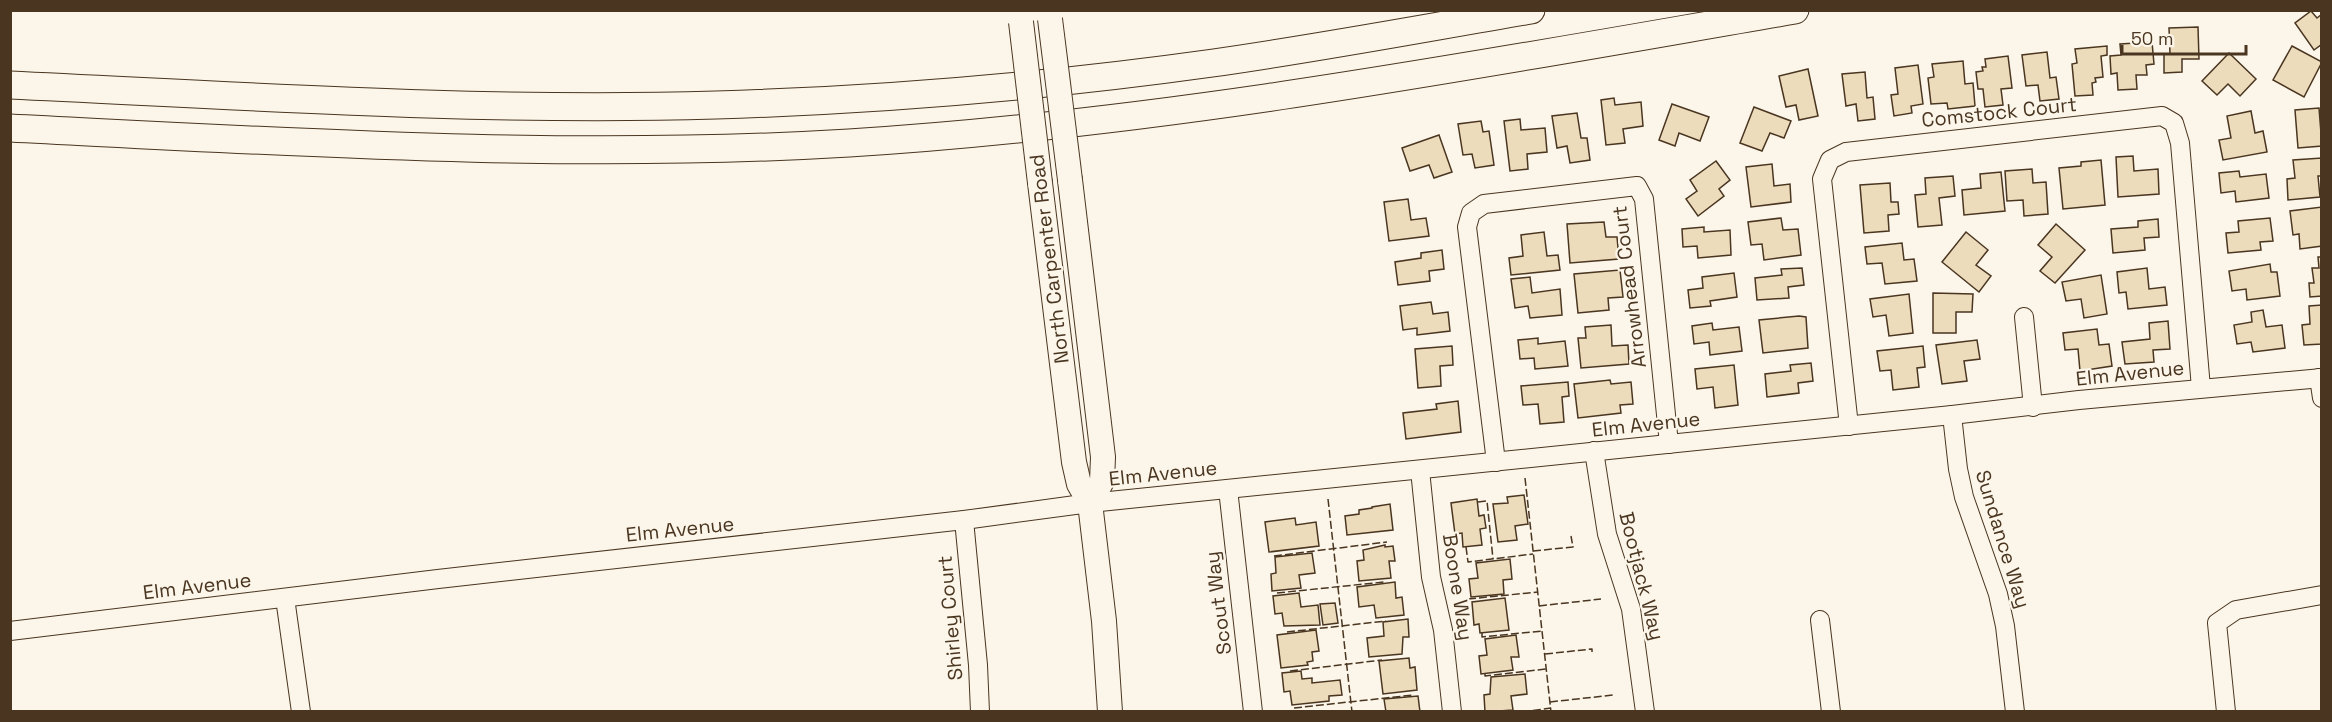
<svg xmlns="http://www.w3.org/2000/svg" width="2332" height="722" font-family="'Space Grotesk',sans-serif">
<rect width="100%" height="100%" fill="#fbf6e9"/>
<g fill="#ecdcbc" stroke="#4a3520" stroke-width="1.5">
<polygon points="2311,11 2317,18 2322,14 2322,44 2314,50 2295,23"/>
<polygon points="2198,27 2199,59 2182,59 2182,72 2164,73 2164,54 2170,54 2169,28"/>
<polygon points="2152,42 2154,64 2146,65 2147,75 2136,75 2137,89 2118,90 2117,73 2111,74 2110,56 2121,55 2120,44"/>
<polygon points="2107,46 2107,55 2101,56 2103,77 2095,78 2096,82 2092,83 2093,95 2075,96 2072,64 2077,63 2075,49"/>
<polygon points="2292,46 2322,62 2304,97 2273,80"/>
<polygon points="2047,52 2050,78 2056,77 2059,99 2040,101 2038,85 2026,86 2022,55"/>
<polygon points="2229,53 2256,79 2240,96 2228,84 2217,95 2202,81"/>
<polygon points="2008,56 2012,88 2001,89 2003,105 1985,107 1983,89 1978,89 1976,72 1983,71 1982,67 1986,67 1985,59"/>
<polygon points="1963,61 1965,84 1973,83 1975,106 1948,109 1947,103 1931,104 1928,78 1934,77 1932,64"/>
<polygon points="1918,65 1923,104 1911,106 1912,113 1894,116 1891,95 1898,94 1895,68"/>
<polygon points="1808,69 1818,116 1799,120 1796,105 1786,107 1779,76"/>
<polygon points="1865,72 1867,98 1873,97 1875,119 1858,121 1856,104 1846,106 1842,74"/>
<polygon points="1614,98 1615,105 1641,102 1643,126 1623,129 1625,143 1606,145 1601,100"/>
<polygon points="1672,104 1709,117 1700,141 1679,133 1675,146 1659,140"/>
<polygon points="1754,107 1791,121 1784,138 1770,133 1762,151 1740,143"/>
<polygon points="2319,108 2322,146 2298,148 2295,110"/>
<polygon points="2251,111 2255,133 2263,131 2267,152 2223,160 2219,140 2231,138 2227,116"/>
<polygon points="1577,113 1581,138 1587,138 1590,160 1570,163 1567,146 1557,148 1552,116"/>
<polygon points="1520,119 1521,130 1545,128 1547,152 1527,154 1528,169 1510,171 1504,121"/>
<polygon points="1481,121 1483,132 1489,131 1494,165 1475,168 1472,154 1463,155 1458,124"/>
<polygon points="1439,135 1452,172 1434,178 1429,165 1410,171 1402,148"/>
<polygon points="2133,156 2134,171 2158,169 2159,194 2118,197 2116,157"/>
<polygon points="2322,158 2322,176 2318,176 2320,197 2288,200 2287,179 2295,178 2293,160"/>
<polygon points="2101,160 2105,205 2063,209 2059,168 2081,166 2081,162"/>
<polygon points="1716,161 1730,180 1719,189 1724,196 1698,216 1686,199 1697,191 1690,180"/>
<polygon points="1772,164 1774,186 1790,184 1791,202 1751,207 1746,167"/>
<polygon points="2032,169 2033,183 2046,182 2048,214 2024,216 2023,200 2007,201 2005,171"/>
<polygon points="2239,171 2240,177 2266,174 2269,198 2236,202 2235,191 2221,193 2219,173"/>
<polygon points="2001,172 2005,211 1964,215 1962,190 1981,188 1980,174"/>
<polygon points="1953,176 1955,196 1939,198 1942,225 1918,227 1915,195 1926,194 1925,178"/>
<polygon points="1890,183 1891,202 1898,202 1899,214 1888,215 1889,231 1864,233 1860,185"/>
<polygon points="1408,199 1411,220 1426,218 1429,236 1389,241 1384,202"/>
<polygon points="2322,207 2322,246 2300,249 2299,234 2293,235 2290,211"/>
<polygon points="1781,218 1783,230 1798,229 1801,255 1764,260 1762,244 1751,245 1748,222"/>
<polygon points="2270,218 2273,241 2260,242 2261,250 2228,253 2226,233 2239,232 2238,221"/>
<polygon points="2158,219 2159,237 2144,238 2145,250 2113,253 2111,229 2138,227 2138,221"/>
<polygon points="1604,222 1606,237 1617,237 1619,259 1570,263 1567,224"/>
<polygon points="2056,224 2085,250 2055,283 2040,271 2052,257 2038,245"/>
<polygon points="1704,227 1704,232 1730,230 1731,255 1698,258 1697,246 1683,247 1682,229"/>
<polygon points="1544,232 1547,256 1558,255 1560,270 1511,275 1509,258 1523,256 1521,235"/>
<polygon points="1966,232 1988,250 1976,265 1991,276 1979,292 1942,262"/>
<polygon points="1902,243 1904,260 1914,259 1917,281 1885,284 1882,263 1867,264 1865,247"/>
<polygon points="1442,250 1444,269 1429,271 1430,281 1398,285 1395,262 1421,258 1421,253"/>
<polygon points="2318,257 2322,257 2322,296 2310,297 2309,283 2314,283 2312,268 2319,268"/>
<polygon points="2270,264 2271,272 2277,272 2280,296 2247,300 2246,289 2232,291 2229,271"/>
<polygon points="1802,268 1804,285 1788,287 1789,298 1757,300 1755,278 1782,275 1781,269"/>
<polygon points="2147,268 2149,289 2165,287 2167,305 2128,309 2126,292 2119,293 2117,272"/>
<polygon points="1620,270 1623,297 1608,298 1609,310 1578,313 1574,274"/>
<polygon points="1734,273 1737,297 1710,301 1711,306 1690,308 1688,290 1703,288 1702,277"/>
<polygon points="2101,275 2107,314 2084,318 2081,299 2066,301 2062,282"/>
<polygon points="1530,277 1532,293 1560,289 1562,315 1530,318 1528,306 1515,308 1511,279"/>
<polygon points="1933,293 1973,294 1972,312 1956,312 1956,333 1933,333"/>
<polygon points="1909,294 1913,333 1889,336 1886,315 1873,317 1870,299"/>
<polygon points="1431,302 1433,314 1448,312 1450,331 1417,335 1417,328 1403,330 1400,306"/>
<polygon points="2322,305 2322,344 2304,345 2302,325 2310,324 2309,306"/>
<polygon points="2263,310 2266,327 2282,325 2285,348 2253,352 2251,342 2237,344 2234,325 2252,322 2251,312"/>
<polygon points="1799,316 1806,317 1808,348 1763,353 1759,320"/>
<polygon points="2168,321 2170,349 2153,350 2154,362 2125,364 2122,342 2150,339 2149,323"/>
<polygon points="1712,323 1713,330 1739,327 1742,351 1710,355 1709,342 1694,344 1692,326"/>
<polygon points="1611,325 1612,346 1628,345 1629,364 1581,368 1578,338 1586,338 1585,327"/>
<polygon points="2097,329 2099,345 2109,344 2112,366 2080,371 2078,349 2065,350 2063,333"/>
<polygon points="1538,338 1538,344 1565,341 1568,366 1535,369 1534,358 1520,359 1518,340"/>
<polygon points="1977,340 1980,359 1964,361 1967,381 1942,384 1936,345"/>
<polygon points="1452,346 1453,365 1440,366 1441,386 1418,388 1415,349"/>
<polygon points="1923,346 1925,367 1917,368 1919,387 1893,390 1891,370 1880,371 1877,351"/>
<polygon points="1811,363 1813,381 1798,383 1799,393 1767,397 1765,374 1791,371 1790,365"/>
<polygon points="1734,365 1738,405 1715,408 1713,387 1697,389 1695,369"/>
<polygon points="1610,380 1611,384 1631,382 1633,404 1620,405 1621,413 1578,418 1574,384"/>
<polygon points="1568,382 1569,396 1562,397 1564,422 1540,424 1538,404 1523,405 1521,386"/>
<polygon points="1458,401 1461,432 1406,439 1403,413 1437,409 1436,404"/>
<polygon points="1524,495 1528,524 1515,526 1517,540 1498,542 1493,504 1508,503 1507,497"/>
<polygon points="1477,499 1479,516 1484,515 1486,528 1480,529 1482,545 1463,547 1462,533 1455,534 1451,503"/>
<polygon points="1390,504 1393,530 1347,535 1345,516 1359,514 1359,510 1372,508 1372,507"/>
<polygon points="1295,518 1296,525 1316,522 1319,546 1269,552 1265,522"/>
<polygon points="1385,545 1385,547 1393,546 1395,561 1389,561 1391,578 1359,581 1357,561 1364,560 1363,550"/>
<polygon points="1312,553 1315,573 1299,575 1301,588 1272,591 1271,574 1276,573 1275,557"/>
<polygon points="1510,559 1512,579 1503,580 1504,594 1471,597 1469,579 1478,578 1476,563"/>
<polygon points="1395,582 1396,598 1402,597 1404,615 1376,618 1374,605 1359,607 1357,587"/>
<polygon points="1299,593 1301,607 1318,605 1320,625 1284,626 1282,613 1275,614 1273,596"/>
<polygon points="1505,598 1509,630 1480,633 1479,624 1474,625 1472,602"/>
<polygon points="1335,603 1338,623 1323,625 1320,604"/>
<polygon points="1408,619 1409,637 1403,637 1402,654 1369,657 1367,638 1384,636 1383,622"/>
<polygon points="1316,630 1319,651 1312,652 1313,661 1307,662 1308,665 1281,668 1277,635"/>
<polygon points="1516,635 1519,657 1511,657 1513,670 1481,674 1479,656 1487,655 1485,639"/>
<polygon points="1409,658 1410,668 1415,667 1417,690 1383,694 1379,661"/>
<polygon points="1301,671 1302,679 1312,678 1312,683 1340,680 1342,695 1329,696 1329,701 1292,705 1290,691 1284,692 1282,673"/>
<polygon points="1525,674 1527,694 1511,696 1513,710 1485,712 1484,695 1490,694 1491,677"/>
<polygon points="1418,696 1420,712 1386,712 1384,699"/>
</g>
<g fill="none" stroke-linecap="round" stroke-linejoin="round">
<defs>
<g id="minor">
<polyline points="2024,317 2033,407"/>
<polyline points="2319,378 2322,398"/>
<polyline points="1952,415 1958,469 1964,497 1998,594 2005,626 2015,712"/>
<polyline points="1849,426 1822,179 1830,160 1846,152 2162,116 2174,123 2180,143 2201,388"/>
<polyline points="1594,451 1607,534 1631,609 1645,712"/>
<polyline points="1496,462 1467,227 1471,213 1484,204 1637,186 1644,199 1669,444"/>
<polyline points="1420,470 1431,577 1443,630 1452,712"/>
<polyline points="1228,489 1253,712"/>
<polyline points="964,520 978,665 980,712"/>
<polyline points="285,598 301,712"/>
<polyline points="1820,620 1831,712"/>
<polyline points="10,631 438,579 964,520 1090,503 1952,415 2079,400 2322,378"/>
<polyline points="2226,712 2217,623 2236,610 2322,595"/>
</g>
<g id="major">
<polyline points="1070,180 1103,457 1102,481 1090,503"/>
<polyline points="1040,183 1074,462 1079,484 1090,503 1104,621 1110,712"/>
</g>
<g id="highway">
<path d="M10,85c236,11 471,27 706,20 166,-5 332,-19 497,-42 106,-15 212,-35 318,-53"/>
<path d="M10,128c280,14 559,32 839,15 319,-20 632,-79 946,-133"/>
</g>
</defs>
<use href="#minor" stroke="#4a3520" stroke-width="20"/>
<use href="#major" stroke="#4a3520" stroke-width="26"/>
<use href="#highway" stroke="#4a3520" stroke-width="29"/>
<use href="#minor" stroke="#fbf6e9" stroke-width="18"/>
<use href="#major" stroke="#fbf6e9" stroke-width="24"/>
<use href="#highway" stroke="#fbf6e9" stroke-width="27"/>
<defs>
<g id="major-bridge">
<polyline points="1050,19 1070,180"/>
<polyline points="1021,22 1040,183"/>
</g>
</defs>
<use href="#major-bridge" stroke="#4a3520" stroke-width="26" stroke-linecap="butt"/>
<use href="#major-bridge" stroke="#fbf6e9" stroke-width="24"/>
<g stroke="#4a3520" stroke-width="1.5" stroke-dasharray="8 3" stroke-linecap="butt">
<polyline points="1525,478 1551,712"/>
<polyline points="1328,499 1352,712"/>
<polyline points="1478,502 1487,501 1493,559"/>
<polyline points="1466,547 1468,562 1533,554"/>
<polyline points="1533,551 1573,547 1571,536"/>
<polyline points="1274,556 1387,542"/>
<polyline points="1277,593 1384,582"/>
<polyline points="1468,599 1538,592"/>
<polyline points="1539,606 1601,599"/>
<polyline points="1287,632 1386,621"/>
<polyline points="1482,633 1482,637 1542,631"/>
<polyline points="1545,654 1592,649 1592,652"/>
<polyline points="1290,671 1382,660"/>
<polyline points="1485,674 1485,676 1546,669"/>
<polyline points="1550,702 1613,695"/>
<polyline points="1294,708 1413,695"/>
<polyline points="1522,712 1551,708"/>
</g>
</g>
<g text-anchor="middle" stroke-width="4.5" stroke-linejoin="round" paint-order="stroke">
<g font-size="20" fill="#4a3520" stroke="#fbf6e9">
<text transform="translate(1999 112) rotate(-6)" y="7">Comstock Court</text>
<text transform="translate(1049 259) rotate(-97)" y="7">North Carpenter Road</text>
<text transform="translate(1629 287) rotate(-97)" y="7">Arrowhead Court</text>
<text transform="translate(2130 373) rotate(-6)" y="7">Elm Avenue</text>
<text transform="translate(1646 424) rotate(-6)" y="7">Elm Avenue</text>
<text transform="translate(1163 473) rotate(-6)" y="7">Elm Avenue</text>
<text transform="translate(680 529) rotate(-6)" y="7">Elm Avenue</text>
<text transform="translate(2003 539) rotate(73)" y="7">Sundance Way</text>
<text transform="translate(1642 576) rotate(76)" y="7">Bootjack Way</text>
<text transform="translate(197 586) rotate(-7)" y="7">Elm Avenue</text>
<text transform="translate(1458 587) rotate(81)" y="7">Boone Way</text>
<text transform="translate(1218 603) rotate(-97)" y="7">Scout Way</text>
<text transform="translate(950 618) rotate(-95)" y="7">Shirley Court</text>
</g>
</g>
<rect width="2332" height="722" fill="none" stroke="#4a3520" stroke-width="24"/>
<path d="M2122 45v9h124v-9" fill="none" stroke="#4a3520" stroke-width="3"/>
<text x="2131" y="45" font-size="18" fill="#4a3520" stroke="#fbf6e9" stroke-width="4.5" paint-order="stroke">50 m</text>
</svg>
